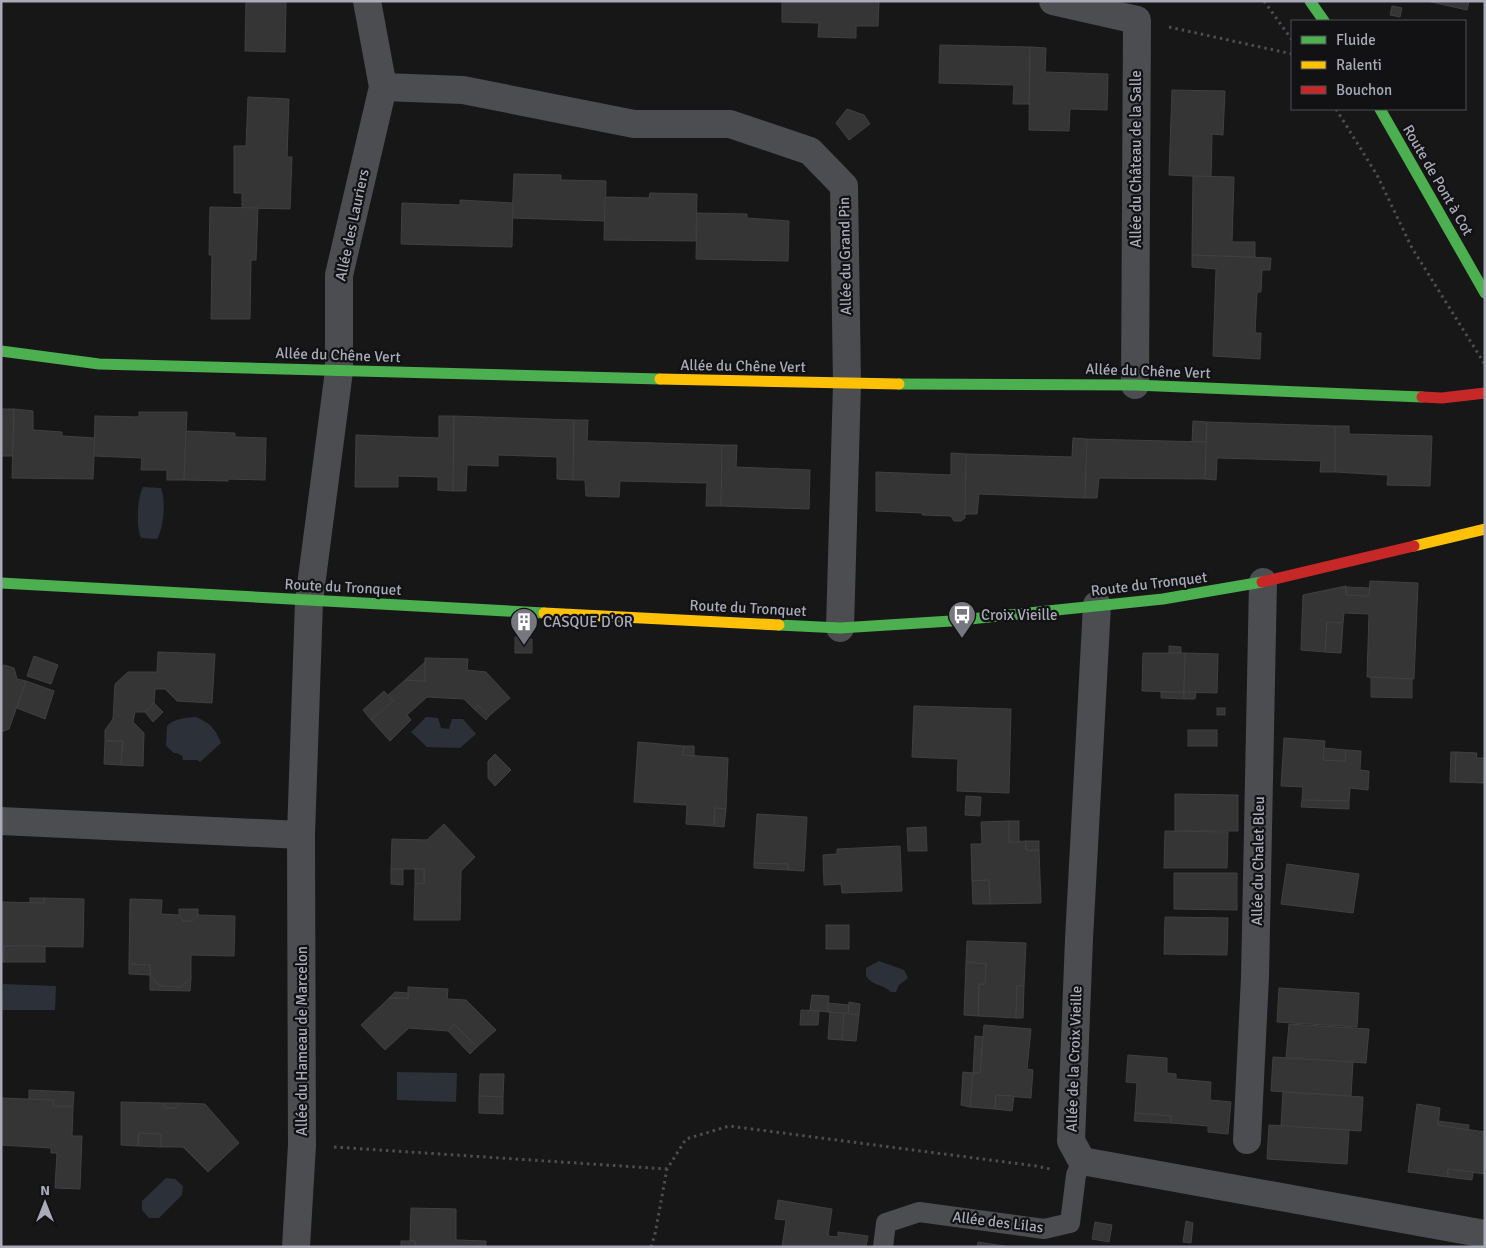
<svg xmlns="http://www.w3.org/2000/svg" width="1486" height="1248" font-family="Signika,sans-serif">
<rect width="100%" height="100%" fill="#171717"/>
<g fill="#2b3039">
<path d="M143,487l18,1c5,13 3,39 -4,51l-16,-1c-5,-12 -4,-39 2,-51z"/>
<path d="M196,717c15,7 19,11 25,26l-21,19 -3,-2h-14l-1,-4 -5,-3h-3l-8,-7 1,-20c8,-8 18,-8 29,-9z"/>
<polygon points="426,717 438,718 441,728 449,729 452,719 463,719 476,734 460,748 427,747 411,732"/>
<path d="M879,961l25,9 4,8 -9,7 -3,7h-5c-8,-8 -19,-6 -25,-16v-8z"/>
<polygon points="3,984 56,986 55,1010 2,1010"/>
<polygon points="397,1072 457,1073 456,1102 397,1100"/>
<polygon points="166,1178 175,1179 183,1186 182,1195 159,1218 149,1218 142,1210 142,1201"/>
</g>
<g fill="#353536" stroke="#404043">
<polygon points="246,1 286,1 285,52 245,51"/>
<polygon points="782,1 879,1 878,26 856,26 856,38 818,37 819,23 782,22"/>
<polygon points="1427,1 1469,1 1467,10"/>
<polygon points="1392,6 1402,8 1400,17 1390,15"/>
<polygon points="940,45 1030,47 1029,104 1013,104 1014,85 939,83"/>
<polygon points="1030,47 1046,48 1045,72 1108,74 1107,110 1070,109 1069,131 1029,130"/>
<polygon points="1172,90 1225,91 1223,135 1212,134 1211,177 1169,175"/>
<polygon points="248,97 289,99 287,157 292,157 290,209 242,208 242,193 234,193 234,146 246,146"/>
<polygon points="847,109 864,115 870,124 849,140 836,123"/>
<polygon points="514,174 561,175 561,180 606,181 605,221 512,218"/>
<polygon points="1193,176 1234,177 1232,242 1255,242 1255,257 1192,255"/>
<polygon points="650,193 697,194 696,241 604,240 605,197 649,198"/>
<polygon points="460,200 513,203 512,247 401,244 402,203 460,205"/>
<polygon points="210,207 258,208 256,260 251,260 250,319 211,319 212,255 209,255"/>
<polygon points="697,213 747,214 747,218 789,221 788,261 696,259"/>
<polygon points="1192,255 1271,258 1270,270 1262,270 1261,292 1257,292 1255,333 1261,333 1260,359 1213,356 1216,269 1192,267"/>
<polygon points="1,409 14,409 13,456 1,456"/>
<polygon points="14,409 33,411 33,430 62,432 62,436 95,438 93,479 12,478"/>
<polygon points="139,412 187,412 184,480 167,480 167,470 141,470 142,458 94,456 95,416 139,417"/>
<polygon points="439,416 454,416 453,491 438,490 438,477 398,476 398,487 355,487 356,435 439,438"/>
<polygon points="454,416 574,420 573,480 557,479 557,457 498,455 498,466 467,465 466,491 453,491"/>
<polygon points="574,420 588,420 587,441 722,445 721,506 706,506 707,483 620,481 619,497 586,496 585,480 573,480"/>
<polygon points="1193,421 1207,422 1206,442 1192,442"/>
<polygon points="1207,422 1335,426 1335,472 1320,472 1321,461 1217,458 1216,480 1205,479"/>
<polygon points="1335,426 1349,426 1349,434 1432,436 1430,486 1387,485 1388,475 1335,472"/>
<polygon points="186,431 235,433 235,437 266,438 265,480 228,479 228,481 184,480"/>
<polygon points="1073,438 1087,439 1085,498 979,494 977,514 965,514 966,454 1072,457"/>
<polygon points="1087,439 1206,442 1205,479 1099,478 1097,498 1085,498"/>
<polygon points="722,445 737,445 736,467 810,470 809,509 721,506"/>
<polygon points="951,453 966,454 965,518 961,521 954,521 951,516 922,515 923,513 876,511 876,472 951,475"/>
<polygon points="1370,581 1418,583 1414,679 1367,677 1369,614 1344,613 1343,623 1327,622 1325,652 1301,650 1303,595 1346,586 1346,595 1369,596"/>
<polygon points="1346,587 1370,588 1369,596 1346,595"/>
<polygon points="1327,622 1343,623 1341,653 1325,652"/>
<polygon points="515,637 532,639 532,653 515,653"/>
<polygon points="1169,646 1181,647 1181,653 1169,653"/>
<polygon points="158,652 215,654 212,703 177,701 165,689 155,689 154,703 145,712 135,712 133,722 144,733 143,766 121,765 123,741 105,741 105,730 113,719 115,684 128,672 157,672"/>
<polygon points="1143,653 1185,653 1184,692 1142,691"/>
<polygon points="1185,653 1218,654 1217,693 1184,692"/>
<polygon points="34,656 58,665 51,684 27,676"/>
<polygon points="425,658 468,659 467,670 486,672 510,698 489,716 478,705 474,709 464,699 427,697 407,715 411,720 390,741 371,720 393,701 388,695 405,680 425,681"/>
<polygon points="425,662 425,681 405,680"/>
<polygon points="4,665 14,668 17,679 26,681 9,729 1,732 1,667"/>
<polygon points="1371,677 1412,679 1412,698 1371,697"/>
<polygon points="26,681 54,691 45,719 17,708"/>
<polygon points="384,691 393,701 371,720 363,710"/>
<polygon points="1161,692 1184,692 1184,699 1161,698"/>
<polygon points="1184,692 1196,692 1195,699 1184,699"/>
<polygon points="154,703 163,712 153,722 145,712"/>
<polygon points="478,705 489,716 486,720 474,709"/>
<polygon points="914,706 1011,709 1009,793 957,791 958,759 912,757"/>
<rect x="1217" y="708" width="8" height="7"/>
<rect x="1188" y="730" width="29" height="16"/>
<polygon points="1284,738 1325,741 1323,760 1345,761 1346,750 1361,751 1360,770 1369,771 1368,790 1350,788 1349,801 1302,800 1303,787 1281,786"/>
<polygon points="105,741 123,741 121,765 104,764"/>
<polygon points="638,742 684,746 683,755 728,758 726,809 715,808 714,826 686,824 687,805 634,802"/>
<polygon points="684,746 694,746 694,756 683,755"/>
<polygon points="1324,748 1346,750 1345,761 1323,760"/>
<polygon points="1451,752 1456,752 1455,782 1450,782"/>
<polygon points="1456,752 1477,753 1476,758 1485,758 1485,783 1455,782"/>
<polygon points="495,754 511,770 495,786 488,778 488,761"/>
<polygon points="1175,794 1238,795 1238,831 1175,831"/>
<polygon points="966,796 981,797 980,816 965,815"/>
<polygon points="1302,800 1349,801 1349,809 1301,807"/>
<polygon points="715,808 726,809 724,827 714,826"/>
<polygon points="757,814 807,817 804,871 788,870 788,864 754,863"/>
<polygon points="1009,821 1009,842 1026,841 1026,850 1039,850 1041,903 990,904 989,880 972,881 971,844 982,844 981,822"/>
<rect x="1009" y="821" width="10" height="21"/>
<polygon points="444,824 475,857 461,871 460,920 414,920 415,884 424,883 424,869 391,869 392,839 427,840"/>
<polygon points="926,827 927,851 908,851 907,828"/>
<polygon points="1165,831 1228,832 1227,868 1164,868"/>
<rect x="1026" y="841" width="13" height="9"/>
<polygon points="900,846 902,891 842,893 841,884 824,885 823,855 837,854 837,849"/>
<polygon points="754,863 788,864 788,870 754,868"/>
<polygon points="1287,864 1359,874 1353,913 1281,904"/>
<polygon points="391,869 403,869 403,885 391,884"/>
<polygon points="415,869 424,869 424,883 415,884"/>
<polygon points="1174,873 1237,873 1237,910 1174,909"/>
<polygon points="989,880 990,904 973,904 972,881"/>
<rect x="30" y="898" width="14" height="5"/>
<polygon points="44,898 84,899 83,947 4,946 4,962 1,962 1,902 44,903"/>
<polygon points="130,899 162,900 161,914 179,915 183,921 192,921 198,915 235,916 234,956 191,955 191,978 181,987 159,986 150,975 150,965 129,964"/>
<polygon points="179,909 198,909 198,915 192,921 183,921 179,915"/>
<polygon points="1165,917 1228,918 1227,955 1164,954"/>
<rect x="826" y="925" width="23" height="24"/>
<polygon points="967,941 1026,943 1024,986 1017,986 1016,1018 978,1016 979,984 985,984 986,964 966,962"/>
<rect x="4" y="946" width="41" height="16"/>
<polygon points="966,962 986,964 985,984 979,984 978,1016 964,1015"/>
<polygon points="129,964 150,965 150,975 129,974"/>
<polygon points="150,975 159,986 181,987 191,978 190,991 150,990"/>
<polygon points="1017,986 1024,986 1023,1018 1016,1018"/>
<polygon points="408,987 448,989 447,999 466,1000 496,1030 477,1047 454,1024 448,1031 409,1028 385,1050 361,1025 389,998 408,998"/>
<polygon points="1279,988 1359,993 1357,1027 1277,1022"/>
<polygon points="395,992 408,993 408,998 389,998"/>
<polygon points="812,995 829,996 828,1012 810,1010"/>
<polygon points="849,1002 860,1004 859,1015 848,1014"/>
<polygon points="828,1003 849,1005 848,1014 828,1012"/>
<polygon points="801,1010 819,1011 818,1025 800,1025"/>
<polygon points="830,1012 844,1013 842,1040 828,1039"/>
<polygon points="844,1013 859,1015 856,1041 842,1040"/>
<polygon points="454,1024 477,1047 470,1054 448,1031"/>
<polygon points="1289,1024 1369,1029 1366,1063 1286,1058"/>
<polygon points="984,1025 1031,1029 1027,1069 1033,1070 1031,1098 996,1095 995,1109 970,1107 973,1073 980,1073"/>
<polygon points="975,1036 983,1037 980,1073 973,1073"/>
<polygon points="1128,1055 1167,1058 1167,1073 1176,1074 1176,1079 1211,1082 1210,1100 1231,1102 1228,1134 1208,1132 1208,1126 1171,1123 1171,1116 1135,1113 1137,1083 1126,1082"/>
<polygon points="1273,1057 1353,1062 1351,1096 1271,1091"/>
<polygon points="963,1072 973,1073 970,1107 961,1105"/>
<polygon points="480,1074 504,1074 503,1097 479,1096"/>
<polygon points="29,1090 74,1092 73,1107 53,1106 53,1100 29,1099"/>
<polygon points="1283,1092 1363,1097 1361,1131 1281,1126"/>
<polygon points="996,1095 1014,1096 1012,1111 995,1109"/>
<polygon points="479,1096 503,1097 503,1114 479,1113"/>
<polygon points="1,1098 53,1100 53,1106 73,1107 72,1136 82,1136 80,1189 55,1188 57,1153 51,1153 51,1148 1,1145"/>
<polygon points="121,1102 163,1103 166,1108 176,1108 180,1103 205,1104 239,1143 208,1172 183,1147 161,1147 161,1134 139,1133 138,1146 121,1145"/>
<polygon points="163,1103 180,1103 176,1108 166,1108"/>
<polygon points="1417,1104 1440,1108 1438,1125 1485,1132 1485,1174 1448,1169 1448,1177 1408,1172"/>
<polygon points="1135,1113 1171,1116 1171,1123 1134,1121"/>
<polygon points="1438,1121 1469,1125 1468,1130 1438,1125"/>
<polygon points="1269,1125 1349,1130 1347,1164 1267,1159"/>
<polygon points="139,1133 161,1134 161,1147 138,1146"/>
<polygon points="1448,1169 1473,1172 1472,1180 1448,1177"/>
<polygon points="778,1200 832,1209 828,1236 838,1237 838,1232 868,1236 866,1247 782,1247 786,1220 775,1219"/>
<polygon points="411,1208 456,1209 456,1240 486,1241 486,1247 415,1247 415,1241 410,1241"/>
<polygon points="1186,1221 1193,1223 1191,1243 1183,1242"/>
<polygon points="1095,1222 1112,1225 1109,1242 1092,1239"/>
<rect x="401" y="1241" width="14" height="6"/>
<polygon points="978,1242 1011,1247 977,1247"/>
</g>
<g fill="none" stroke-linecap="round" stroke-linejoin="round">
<g stroke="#4d4d52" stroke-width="3" stroke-dasharray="2.5 4" stroke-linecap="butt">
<polyline points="1264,1 1292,40"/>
<polyline points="1169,27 1292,54"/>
<polyline points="1336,109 1377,175 1412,248 1484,363"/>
<polyline points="334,1147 667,1169"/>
<polyline points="651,1247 655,1234 667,1169 686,1139 729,1126 1036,1166 1050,1169"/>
</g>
<polyline stroke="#4c4d50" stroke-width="20" points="883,1247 886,1223 919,1212 1044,1229 1070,1223 1076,1175 1082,1161"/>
<g stroke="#4c4d50" stroke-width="28">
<polyline points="1053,1 1137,20 1135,385"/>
<polyline points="383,87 463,90 634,124 730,124 810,151 844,186 847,384 840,628"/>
<polyline points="1097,605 1079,939 1071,1141 1082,1161 1485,1234"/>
<polyline points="1,821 301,835"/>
<polyline points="1247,1140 1255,977 1263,582"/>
<polyline points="296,1247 302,1145 301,835 309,601 339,371 339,275 383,87 367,1"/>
</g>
<g stroke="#4caf50" stroke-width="11">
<polyline points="1310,1 1324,21"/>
<polyline points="1380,109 1485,293"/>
<polyline points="1,351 99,364 660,379"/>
<polyline points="899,384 1135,385 1422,397"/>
<polyline points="1,583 544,613"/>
<polyline points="779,625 840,628 951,621 1163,599 1262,582"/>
</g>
<g stroke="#ffc107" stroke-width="11">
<polyline points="660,379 899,384"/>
<polyline points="1414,546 1485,529"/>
<polyline points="544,613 779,625"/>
</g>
<g stroke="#c62828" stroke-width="11">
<polyline points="1422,397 1442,398 1485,393"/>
<polyline points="1262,582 1414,546"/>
</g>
</g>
<defs>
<symbol id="bus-pin" viewBox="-11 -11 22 30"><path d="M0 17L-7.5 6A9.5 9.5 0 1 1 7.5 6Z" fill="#767780" stroke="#121113"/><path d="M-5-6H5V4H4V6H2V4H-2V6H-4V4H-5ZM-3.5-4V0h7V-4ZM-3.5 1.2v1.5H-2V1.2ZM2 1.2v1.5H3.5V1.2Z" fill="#fff"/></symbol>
<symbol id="building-pin" viewBox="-11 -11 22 30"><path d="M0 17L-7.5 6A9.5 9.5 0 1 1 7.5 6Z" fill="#767780" stroke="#121113"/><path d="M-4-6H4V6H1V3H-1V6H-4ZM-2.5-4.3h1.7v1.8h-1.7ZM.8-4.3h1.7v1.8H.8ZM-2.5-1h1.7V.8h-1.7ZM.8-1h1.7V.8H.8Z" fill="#fff"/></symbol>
</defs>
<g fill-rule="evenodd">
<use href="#bus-pin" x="946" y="599" width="32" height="43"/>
<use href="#building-pin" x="508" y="606" width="32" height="43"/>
</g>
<g text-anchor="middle" stroke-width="4.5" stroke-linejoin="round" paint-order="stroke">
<g font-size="15" fill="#a9abb8" stroke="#121113">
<text transform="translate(1136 159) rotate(-90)" y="5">Allée du Château de la Salle</text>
<text transform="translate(1438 180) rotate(60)" y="5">Route de Pont à Cot</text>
<text transform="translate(352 225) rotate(-78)" y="5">Allée des Lauriers</text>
<text transform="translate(845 256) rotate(-91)" y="5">Allée du Grand Pin</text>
<text transform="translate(338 355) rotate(2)" y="5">Allée du Chêne Vert</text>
<text transform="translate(743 366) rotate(1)" y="5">Allée du Chêne Vert</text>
<text transform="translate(1148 371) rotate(2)" y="5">Allée du Chêne Vert</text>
<text transform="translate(1149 584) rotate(-7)" y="5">Route du Tronquet</text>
<text transform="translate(343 587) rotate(3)" y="5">Route du Tronquet</text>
<text transform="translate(748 608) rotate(3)" y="5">Route du Tronquet</text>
<text transform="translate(1258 861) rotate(-89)" y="5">Allée du Chalet Bleu</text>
<text transform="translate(302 1041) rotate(-90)" y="5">Allée du Hameau de Marcelon</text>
<text transform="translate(1074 1059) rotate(-88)" y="5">Allée de la Croix Vieille</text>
<text transform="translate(998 1222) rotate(7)" y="5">Allée des Lilas</text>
</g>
<g font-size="15" fill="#a9abb8" stroke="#121113" text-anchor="start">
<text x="981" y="620">Croix Vieille</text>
<text x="543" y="627">CASQUE D'OR</text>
</g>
</g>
<rect width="1486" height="1248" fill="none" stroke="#a9abb8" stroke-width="5"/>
<rect x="1291" y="20" width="175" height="90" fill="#121113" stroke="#4e4f55"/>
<rect x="1301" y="36" width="25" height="8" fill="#4caf50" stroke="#4e4f55"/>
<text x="1336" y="45" font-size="15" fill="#a9abb8">Fluide</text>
<rect x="1301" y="61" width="25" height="8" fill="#ffc107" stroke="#4e4f55"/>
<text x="1336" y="70" font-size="15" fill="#a9abb8">Ralenti</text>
<rect x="1301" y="86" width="25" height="8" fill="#c62828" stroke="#4e4f55"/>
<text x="1336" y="95" font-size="15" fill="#a9abb8">Bouchon</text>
<g transform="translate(45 1203)" stroke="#121113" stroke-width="4" paint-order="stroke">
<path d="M0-4L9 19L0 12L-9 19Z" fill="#a9abb8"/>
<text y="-8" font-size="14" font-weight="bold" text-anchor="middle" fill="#a9abb8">N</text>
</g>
</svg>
